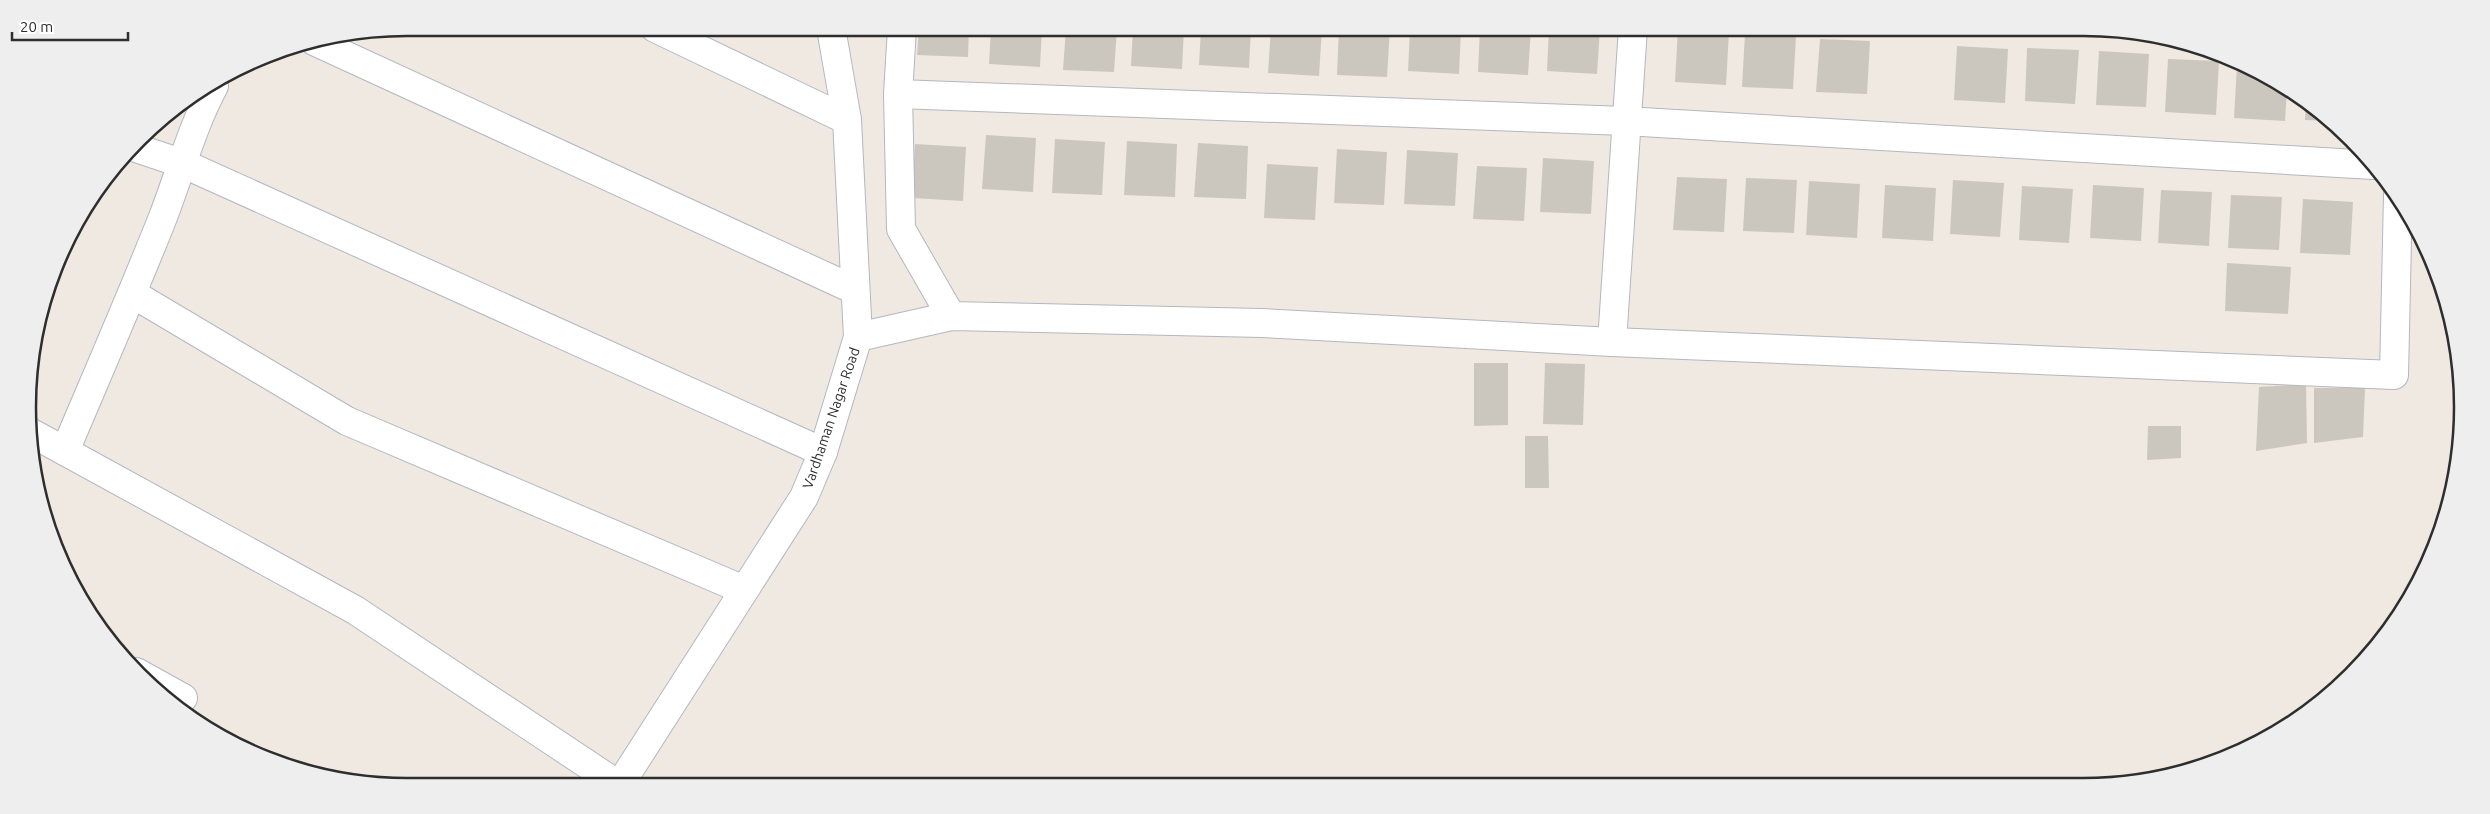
<svg xmlns="http://www.w3.org/2000/svg" width="2490" height="814" font-family="Ubuntu,sans-serif">
<rect width="100%" height="100%" fill="#efe9e1"/>
<g fill="#cbc7bf">
<polygon points="919,28 969,28 968,57 917,55"/>
<polygon points="991,28 1042,28 1040,67 989,64"/>
<polygon points="1066,28 1117,28 1114,72 1063,70"/>
<polygon points="1133,28 1184,28 1182,69 1131,66"/>
<polygon points="1201,28 1251,28 1249,68 1199,65"/>
<polygon points="1271,28 1322,28 1319,76 1268,73"/>
<polygon points="1339,28 1390,28 1387,77 1337,75"/>
<polygon points="1410,28 1461,28 1459,74 1408,71"/>
<polygon points="1480,28 1531,28 1528,75 1478,72"/>
<polygon points="1549,28 1600,28 1597,74 1547,71"/>
<polygon points="2044,28 2079,28 2079,31"/>
<polygon points="1678,29 1729,32 1726,85 1675,82"/>
<polygon points="2098,29 2132,32 2132,34 2098,32"/>
<polygon points="1745,33 1796,36 1793,89 1742,87"/>
<polygon points="1820,39 1870,41 1867,94 1816,92"/>
<polygon points="1957,46 2008,49 2005,103 1954,100"/>
<polygon points="2027,48 2079,50 2075,104 2025,101"/>
<polygon points="2099,51 2149,54 2146,107 2096,105"/>
<polygon points="2168,59 2219,61 2216,115 2165,112"/>
<polygon points="2237,65 2246,66 2287,88 2285,121 2234,118"/>
<polygon points="2306,101 2330,121 2305,120"/>
<polygon points="986,135 1036,138 1033,192 982,189"/>
<polygon points="1055,139 1105,142 1102,195 1052,193"/>
<polygon points="1127,141 1177,144 1175,197 1124,195"/>
<polygon points="1198,143 1248,146 1246,199 1194,197"/>
<polygon points="915,144 966,147 963,201 912,198"/>
<polygon points="1337,149 1387,152 1384,205 1334,203"/>
<polygon points="1407,150 1458,153 1455,206 1404,204"/>
<polygon points="1543,158 1594,161 1591,214 1540,212"/>
<polygon points="1267,164 1318,167 1315,220 1264,218"/>
<polygon points="1477,166 1527,168 1524,221 1473,219"/>
<polygon points="1677,177 1727,179 1724,232 1673,230"/>
<polygon points="1746,178 1797,180 1794,233 1743,231"/>
<polygon points="1953,180 2004,183 2000,237 1950,234"/>
<polygon points="1809,181 1860,184 1857,238 1806,235"/>
<polygon points="1885,185 1936,188 1933,241 1882,238"/>
<polygon points="2093,185 2144,188 2141,241 2090,238"/>
<polygon points="2022,186 2073,189 2069,243 2019,240"/>
<polygon points="2161,190 2212,192 2209,246 2158,243"/>
<polygon points="2231,195 2282,197 2279,250 2228,248"/>
<polygon points="2303,199 2353,202 2350,255 2300,253"/>
<polygon points="2227,263 2291,267 2288,314 2225,311"/>
<polygon points="1474,363 1508,363 1508,425 1474,426"/>
<polygon points="1545,363 1585,364 1583,425 1543,424"/>
<polygon points="2306,384 2307,443 2256,451 2259,387"/>
<polygon points="2314,388 2365,388 2363,437 2314,443"/>
<polygon points="2148,426 2181,426 2181,458 2147,460"/>
<polygon points="1525,436 1548,436 1549,488 1525,488"/>
</g>
<g fill="none" stroke-linecap="round" stroke-linejoin="round">
<defs>
<g id="minor">
<polyline points="655,28 847,120"/>
<polyline points="902,28 898,94 901,229 951,316"/>
<polyline points="314,41 855,290"/>
<polyline points="898,94 1625,121 2373,165"/>
<polyline points="133,147 184,164 823,452"/>
<polyline points="133,294 347,421 744,590"/>
<polyline points="858,337 951,316 1262,323 1612,342 2394,375 2398,195"/>
<polyline points="1612,342 1633,28"/>
<polyline points="28,431 355,610 620,786"/>
<path d="M65,451c33,-78 67,-156 98,-234 17,-44 29,-90 51,-131"/>
<polyline points="136,672 183,698"/>
</g>
<polyline id="tertiary" points="619,786 804,497 823,452 858,337 847,120 831,28"/>
</defs>
<use href="#minor" stroke="#b4b7c1" stroke-width="30"/>
<use href="#tertiary" stroke="#b4b7c1" stroke-width="30"/>
<use href="#minor" stroke="#fff" stroke-width="28"/>
<use href="#tertiary" stroke="#fff" stroke-width="28"/>
</g>
<g text-anchor="middle" stroke-width="5" stroke-linejoin="round" paint-order="stroke">
<g font-size="14" fill="#2e2e2e" stroke="#fff">
<text transform="translate(831 418) rotate(-71)" y="5">Vardhaman Nagar Road</text>
</g>
</g>
<path d="M0 0H2490V814H0ZM407 36H2083A371 371 0 0 1 2454 407V407A371 371 0 0 1 2083 778H407A371 371 0 0 1 36 407V407A371 371 0 0 1 407 36Z" fill="#eee" fill-rule="evenodd"/>
<path fill="none" stroke="#2e2e2e" stroke-width="2.5" d="M407 36H2083A371 371 0 0 1 2454 407V407A371 371 0 0 1 2083 778H407A371 371 0 0 1 36 407V407A371 371 0 0 1 407 36Z"/>
<path d="M12 32v8h116v-8" fill="none" stroke="#2e2e2e" stroke-width="2.5"/>
<text x="20" y="32" font-size="15" fill="#2e2e2e" stroke="#ffffff" stroke-width="4" paint-order="stroke">20 m</text>
</svg>
